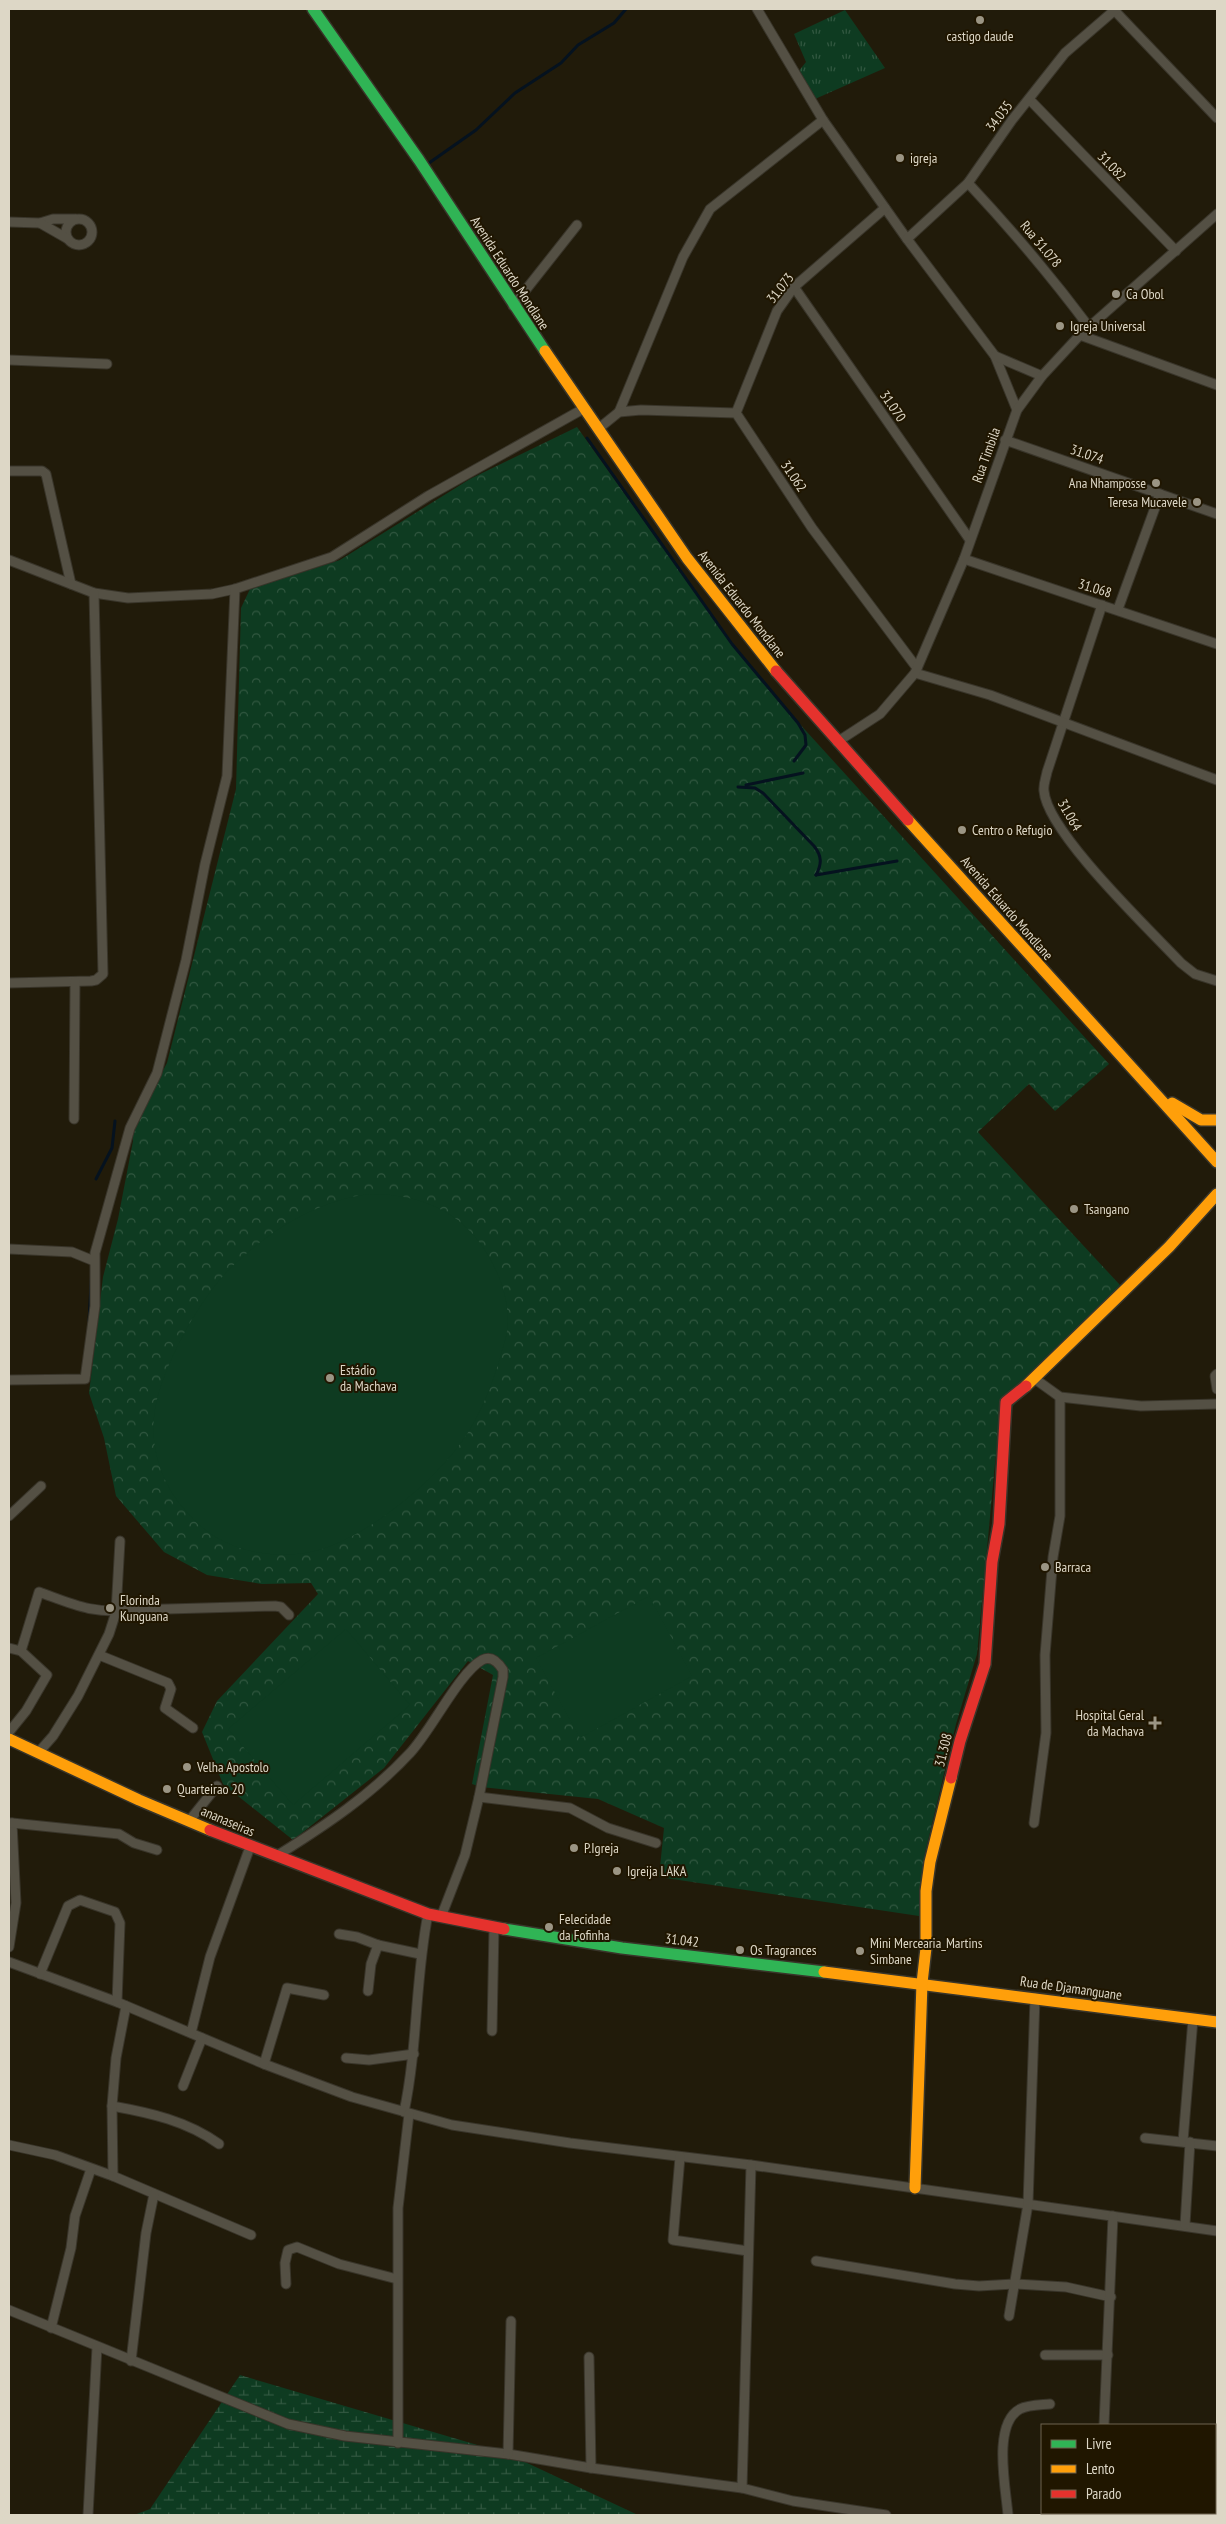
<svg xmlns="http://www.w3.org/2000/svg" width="1226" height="2524" font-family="'PT Sans Narrow',sans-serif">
<defs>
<pattern id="grass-tufts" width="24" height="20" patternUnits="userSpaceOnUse" patternTransform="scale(1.25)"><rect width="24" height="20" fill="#0e3b21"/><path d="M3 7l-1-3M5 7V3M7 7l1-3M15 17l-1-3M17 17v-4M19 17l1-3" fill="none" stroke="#315740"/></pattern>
<pattern id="wetland-marsh" width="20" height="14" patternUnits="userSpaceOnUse" patternTransform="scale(1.25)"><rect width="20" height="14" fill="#0e3b21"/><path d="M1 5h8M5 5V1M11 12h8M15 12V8" fill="none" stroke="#315740"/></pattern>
<pattern id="park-crowns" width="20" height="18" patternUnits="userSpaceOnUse" patternTransform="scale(1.25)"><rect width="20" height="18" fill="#0e3b21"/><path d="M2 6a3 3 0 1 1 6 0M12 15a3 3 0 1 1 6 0" fill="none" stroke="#315740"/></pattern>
</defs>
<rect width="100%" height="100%" fill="#211b0a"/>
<polygon fill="url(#grass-tufts)" points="845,10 885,68 815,99 798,72 806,62 794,34"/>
<polygon fill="url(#wetland-marsh)" points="240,2375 508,2454 638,2515 134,2515 150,2509"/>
<polygon fill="url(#park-crowns)" points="577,427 731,643 787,710 1109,1064 1055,1111 1029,1084 978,1132 1120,1285 999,1422 977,1654 956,1724 925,1853 919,1916 659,1877 664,1828 598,1799 481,1787 472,1784 493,1675 468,1661 384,1768 293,1840 223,1784 202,1732 217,1701 318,1594 311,1583 262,1584 207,1575 164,1552 116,1496 104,1438 89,1393 103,1277 118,1219 133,1141 132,1128 167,1063 236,789 241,608 250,589 340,560 470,479"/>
<g fill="#0e3b21">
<path d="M369,1194c43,0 84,12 111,49 18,25 31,57 27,88 -1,9 -5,18 -7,27 -7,23 -15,45 -27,66 -27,49 -98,108 -151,125 -21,7 -45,7 -66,3 -28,-5 -52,-19 -70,-41 -25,-27 -37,-65 -31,-102 8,-45 48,-118 83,-148 36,-33 82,-61 131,-67z"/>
<polygon points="649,1596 692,1676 580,1738 536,1658"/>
<polygon points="346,1629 410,1705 293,1805 228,1729"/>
</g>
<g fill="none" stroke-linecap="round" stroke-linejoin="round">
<g stroke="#05121f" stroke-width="3">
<polyline points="429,163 476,130 515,93 561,63 578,45 614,23 626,9"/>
<polyline points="587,438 732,644 798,723 805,735 806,745 794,761"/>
<polyline points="746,785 803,773"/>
<path d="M738,787l17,1 8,5 51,53c8,10 8,18 2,29"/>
<polyline points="816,875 897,861"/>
<polyline points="96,1179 112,1148 115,1121"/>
<polyline points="89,1321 92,1267"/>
</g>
<defs>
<g id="street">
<polyline points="757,9 823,120 907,239 995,356 1017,410"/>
<polyline points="1115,11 1217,118"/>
<polyline points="1029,99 1176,251"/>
<path d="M968,183c43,46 83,93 121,144"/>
<circle cx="79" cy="232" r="13"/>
<polyline points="9,222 40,223 53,219 75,219"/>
<polyline points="40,223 68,239"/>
<polyline points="907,239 968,183 1012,120 1065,53 1116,9"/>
<polyline points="794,287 970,540"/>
<polyline points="513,306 577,225"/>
<polyline points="1080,335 1217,385"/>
<polyline points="995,356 1042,376"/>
<polyline points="9,360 107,364"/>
<polyline points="619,412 683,257 710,209 823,120"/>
<polyline points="736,413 777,311 794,287 885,208"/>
<polyline points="598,429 619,412 641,410 736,413 812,528 917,668"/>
<polyline points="1005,440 1217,514"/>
<polyline points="9,471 42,471 46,474 71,584"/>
<polyline points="964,559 1217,644"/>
<polyline points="9,560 94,593 128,598 212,594 235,589 332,557 428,496 583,409"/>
<path d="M1102,605l-55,167c-1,6 -4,13 -3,19 3,41 106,139 137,172l14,11 22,7"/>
<polyline points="1118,609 1160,494"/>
<polyline points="915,673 990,695 1217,780"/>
<polyline points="837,742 880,714 915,673 964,559 1017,410 1042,376 1080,335 1217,214"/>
<polyline points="9,983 91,981 96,980 103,974 94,593"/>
<polyline points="74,1119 75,982"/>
<polyline points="9,1249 72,1252 94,1261"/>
<polyline points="1217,1374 1215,1376 1217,1389"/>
<polyline points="1035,1379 1060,1397 1141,1406 1217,1404"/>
<polyline points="9,1380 85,1379 95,1306 95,1253 130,1128 157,1073 186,960 205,864 227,776 235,589"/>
<polyline points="9,1516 41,1486"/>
<polyline points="9,1648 21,1651"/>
<polyline points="99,1655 168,1683 171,1689 165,1708 193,1728"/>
<path d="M9,1732l17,-21 21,-36 -26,-24 18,-59c36,13 53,22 93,18l143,-4 6,1 8,8"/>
<polyline points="38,1753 53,1736 78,1696 109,1634 116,1612 120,1541"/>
<polyline points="479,1797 570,1808 608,1828 656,1843"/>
<polyline points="189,1821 217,1786"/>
<polyline points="9,1823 12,1823 16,1903 9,1947"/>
<polyline points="12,1823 119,1834 134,1843 157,1850"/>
<polyline points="1034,1823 1046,1733 1045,1655 1053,1557 1060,1516 1060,1397"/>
<path d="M278,1855c48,-30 93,-60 132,-102 21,-22 49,-80 72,-93 9,-5 16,2 21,10v7l-24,120 -14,58 -24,62"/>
<polyline points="339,1934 357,1937 378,1945"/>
<polyline points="9,1962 117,2002 264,2064 352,2097 452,2125 570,2143 751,2165 1217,2231"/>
<polyline points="40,1974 68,1906 80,1900 115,1912 120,1923 117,2002"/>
<polyline points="368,1991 371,1964 378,1945 420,1954"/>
<polyline points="492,2031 494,1927"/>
<polyline points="191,2033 210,1957 250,1847"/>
<polyline points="346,2058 369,2060 414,2054"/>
<polyline points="264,2064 287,1988 324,1995"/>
<polyline points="183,2086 202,2038"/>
<path d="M112,2106c39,7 75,15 107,38"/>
<path d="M404,2112c14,-66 11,-133 24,-198"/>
<polyline points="1145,2138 1217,2146"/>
<polyline points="1183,2141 1193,2019"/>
<polyline points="9,2145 55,2155 113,2176 251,2235"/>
<polyline points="680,2157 673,2240 748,2251"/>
<polyline points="113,2176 112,2106 116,2058 126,2006"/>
<polyline points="1185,2225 1190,2142"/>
<polyline points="816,2261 955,2284 979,2286 1014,2284 1066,2287 1111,2297"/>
<polyline points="286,2284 285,2263 288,2250 297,2247 339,2264 397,2279"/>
<polyline points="9,2310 288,2424 345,2436 508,2454 591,2468 742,2488 793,2501 886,2515"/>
<polyline points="1009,2316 1028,2204 1035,1998"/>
<polyline points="51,2328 71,2248 75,2216 91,2169"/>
<polyline points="1045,2355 1108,2355"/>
<polyline points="589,2357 591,2468"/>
<polyline points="131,2361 146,2233 154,2194"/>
<polyline points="1104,2425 1113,2216"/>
<polyline points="398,2443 398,2208 409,2114"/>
<polyline points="508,2454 511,2321"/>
<polyline points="742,2488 751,2165"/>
<polyline points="88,2515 97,2347"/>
<path d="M1008,2515c-2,-26 -16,-91 12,-106 8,-4 21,-4 30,-5"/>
<polyline points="1100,2515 1100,2513"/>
<polyline points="1212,2515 1212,2513"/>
</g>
<g id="fast">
<polyline points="313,9 419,160 545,351"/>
<polyline points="504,1929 622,1948 824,1972"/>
</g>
<g id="slow">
<polyline points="545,351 687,558 776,671"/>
<polyline points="908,820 1217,1162"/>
<polyline points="1172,1103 1201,1120 1217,1120"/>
<polyline points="1026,1386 1169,1247 1217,1194"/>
<polyline points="9,1739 139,1800 210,1830"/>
<polyline points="824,1972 1217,2022"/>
<polyline points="915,2188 922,1983 926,1948 926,1891 930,1862 951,1778"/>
</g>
<g id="jam">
<polyline points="776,671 908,820"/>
<polyline points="951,1778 960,1741 985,1664 992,1562 999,1524 1006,1402 1026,1386"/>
<polyline points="210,1830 428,1914 504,1929"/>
</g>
</defs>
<use href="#street" stroke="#39352a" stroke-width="11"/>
<use href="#fast" stroke="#39352a" stroke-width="14"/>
<use href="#slow" stroke="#39352a" stroke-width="14"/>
<use href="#jam" stroke="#39352a" stroke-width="14"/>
<use href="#street" stroke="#545044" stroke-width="9"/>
<use href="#fast" stroke="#30b455" stroke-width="11"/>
<use href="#slow" stroke="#ff9f0a" stroke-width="11"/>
<use href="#jam" stroke="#e5322d" stroke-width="11"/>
</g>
<g fill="#9b9584" stroke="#201600" stroke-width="2">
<circle cx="980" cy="20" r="5"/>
<circle cx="900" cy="158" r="5"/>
<circle cx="1116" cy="294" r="5"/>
<circle cx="1060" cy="326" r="5"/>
<circle cx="1156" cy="483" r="5"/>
<circle cx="1197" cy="502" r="5"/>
<circle cx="962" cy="830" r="5"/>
<circle cx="1074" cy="1209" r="5"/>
<circle cx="330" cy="1378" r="5"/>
<circle cx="1045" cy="1567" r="5"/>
<circle cx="110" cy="1608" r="5"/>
<path d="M1152.5 1715.5h5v5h5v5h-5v5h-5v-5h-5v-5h5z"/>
<circle cx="187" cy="1767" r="5"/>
<circle cx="167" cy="1789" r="5"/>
<circle cx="574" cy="1848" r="5"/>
<circle cx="617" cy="1871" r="5"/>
<circle cx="549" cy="1927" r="5"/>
<circle cx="740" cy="1950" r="5"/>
<circle cx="860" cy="1951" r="5"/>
</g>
<g text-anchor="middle" stroke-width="4" stroke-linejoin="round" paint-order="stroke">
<g font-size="14" fill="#ddd7c6" stroke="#201600" text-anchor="start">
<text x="980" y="41" text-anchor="middle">castigo daude</text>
<text x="910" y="163">igreja</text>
<text x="1126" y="299">Ca Obol</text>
<text x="1070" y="331">Igreja Universal</text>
<text x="1146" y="488" text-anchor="end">Ana Nhamposse</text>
<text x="1187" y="507" text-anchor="end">Teresa Mucavele</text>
<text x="972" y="835">Centro o Refugio</text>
<text x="1084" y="1214">Tsangano</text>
<text x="340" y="1375">Estádio<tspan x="340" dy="16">da Machava</tspan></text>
<text x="1055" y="1572">Barraca</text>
<text x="120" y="1605">Florinda<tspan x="120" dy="16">Kunguana</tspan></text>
<text x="1144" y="1720" text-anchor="end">Hospital Geral<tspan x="1144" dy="16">da Machava</tspan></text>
<text x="197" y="1772">Velha Apostolo</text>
<text x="177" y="1794">Quarteirao 20</text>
<text x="584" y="1853">P.Igreja</text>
<text x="627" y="1876">Igreija LAKA</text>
<text x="559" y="1924">Felecidade<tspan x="559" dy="16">da Fofinha</tspan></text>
<text x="870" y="1948">Mini Mercearia_Martins<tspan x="870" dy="16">Simbane</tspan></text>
<text x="750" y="1955">Os Tragrances</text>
</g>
<g font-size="14" fill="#ddd7c6" stroke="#201600">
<text transform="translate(999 116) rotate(-53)" y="5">34.035</text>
<text transform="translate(1112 166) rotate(46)" y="5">31.082</text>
<text transform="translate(1041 244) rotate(50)" y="5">Rua 31.078</text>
<text transform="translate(510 273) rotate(57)" y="5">Avenida Eduardo Mondlane</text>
<text transform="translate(780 288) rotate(-51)" y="5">31.073</text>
<text transform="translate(893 406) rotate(55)" y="5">31.070</text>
<text transform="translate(1087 454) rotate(19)" y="5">31.074</text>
<text transform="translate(986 455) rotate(-70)" y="5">Rua Timbila</text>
<text transform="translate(794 476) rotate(56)" y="5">31.062</text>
<text transform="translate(1095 588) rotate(17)" y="5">31.068</text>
<text transform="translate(742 604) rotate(52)" y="5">Avenida Eduardo Mondlane</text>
<text transform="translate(1070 815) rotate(60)" y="5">31.064</text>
<text transform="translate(1007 908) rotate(49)" y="5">Avenida Eduardo Mondlane</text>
<text transform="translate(943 1750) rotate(-76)" y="5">31.308</text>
<text transform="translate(228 1821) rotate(23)" y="5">ananaseiras</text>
<text transform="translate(682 1940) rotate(7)" y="5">31.042</text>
<text transform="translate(1071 1988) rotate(8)" y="5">Rua de Djamanguane</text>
</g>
</g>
<rect width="1226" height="2524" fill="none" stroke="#ddd7c6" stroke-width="20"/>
<rect x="1041" y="2424" width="175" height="90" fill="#201600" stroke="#6c634f"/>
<rect x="1051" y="2440" width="25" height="8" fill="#30b455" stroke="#6c634f"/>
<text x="1086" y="2449" font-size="15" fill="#ddd7c6">Livre</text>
<rect x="1051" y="2465" width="25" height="8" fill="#ff9f0a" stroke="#6c634f"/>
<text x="1086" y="2474" font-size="15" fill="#ddd7c6">Lento</text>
<rect x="1051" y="2490" width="25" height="8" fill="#e5322d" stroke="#6c634f"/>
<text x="1086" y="2499" font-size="15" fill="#ddd7c6">Parado</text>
</svg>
